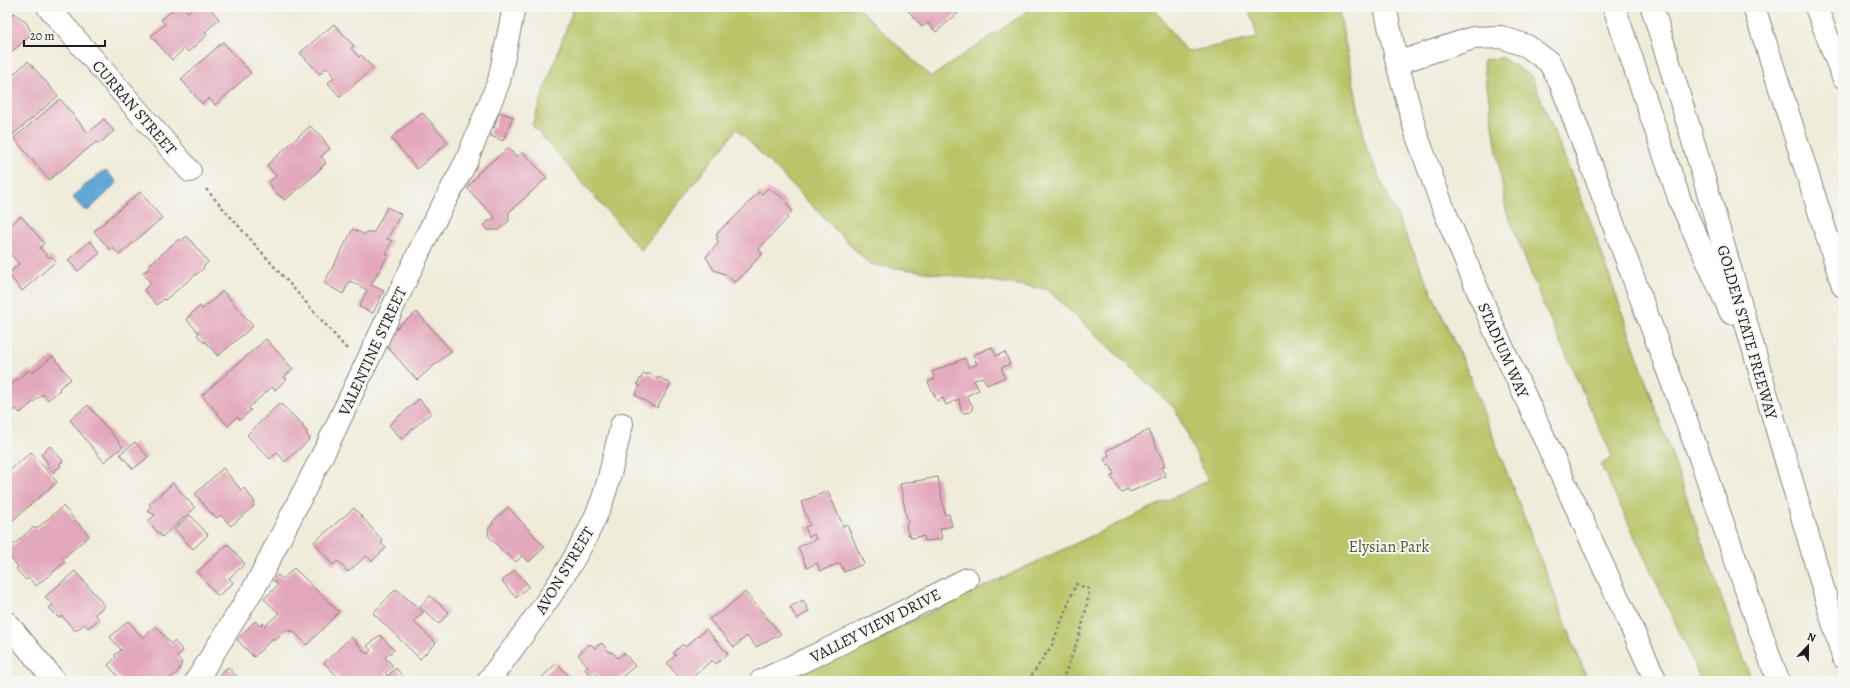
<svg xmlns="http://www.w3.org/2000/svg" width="1850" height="688" font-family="Alegreya,serif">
<rect width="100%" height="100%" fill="#f6f6f2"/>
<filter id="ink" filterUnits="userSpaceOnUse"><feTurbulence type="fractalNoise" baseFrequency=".025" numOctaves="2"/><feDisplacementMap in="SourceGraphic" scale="8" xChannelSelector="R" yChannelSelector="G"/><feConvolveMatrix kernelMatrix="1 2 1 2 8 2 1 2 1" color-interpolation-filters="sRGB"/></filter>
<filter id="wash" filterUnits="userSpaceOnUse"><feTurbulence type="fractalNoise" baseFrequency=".012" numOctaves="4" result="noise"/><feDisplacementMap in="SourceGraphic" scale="16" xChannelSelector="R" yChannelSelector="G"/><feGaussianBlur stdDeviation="0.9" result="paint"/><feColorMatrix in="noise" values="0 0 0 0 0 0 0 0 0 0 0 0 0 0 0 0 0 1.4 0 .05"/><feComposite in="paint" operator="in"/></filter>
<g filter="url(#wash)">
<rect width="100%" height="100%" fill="#f0ecda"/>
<g fill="#b9c567" stroke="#6a7042">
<polygon points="574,7 857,7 931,77 1034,7 1153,7 1187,52 1258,38 1248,7 1338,7 1367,150 1467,370 1588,681 784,681 1208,481 1175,409 1047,289 869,264 737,129 641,250 532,125"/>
<polygon points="1502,58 1532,77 1590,220 1742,657 1753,681 1701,681 1689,652 1601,465 1612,456 1543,304 1506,210 1483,60"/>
</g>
<polygon fill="#5fa7d6" stroke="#3e6279" points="106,171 117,182 116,184 89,210 84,210 74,199 74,195 101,172"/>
<g id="blocks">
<g fill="#e3a7bb">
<polygon points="176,7 183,7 188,12 194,7 209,7 219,19 205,32 207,35 188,52 185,48 172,60 151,36 165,24 161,20"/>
<polygon points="905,7 965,7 936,32 928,23 922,27"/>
<polygon points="14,13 26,22 32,34 7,56 7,20"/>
<polygon points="334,24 354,46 351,48 359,57 361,55 373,68 340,97 328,83 334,77 330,72 332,71 326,68 320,74 300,53"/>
<polygon points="223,42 251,73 215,105 209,98 202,104 181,79"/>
<polygon points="28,61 58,96 7,140 7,77 8,79"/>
<polygon points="60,99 88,133 104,119 114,131 99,144 96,142 49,180 14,138"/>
<polygon points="422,112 448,142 417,169 391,138"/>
<polygon points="499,112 513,117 503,141 491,136 492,135 489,133 492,126 494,128"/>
<polygon points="310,126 321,136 330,149 321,156 326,163 310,179 285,200 275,192 269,182 276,176 267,165"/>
<polygon points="508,148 517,157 523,152 547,178 509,212 509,221 499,230 487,230 484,226 485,223 495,218 467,188 478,175 477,174"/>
<polygon points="768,188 782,197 792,211 787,217 788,218 759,249 762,254 735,283 725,274 714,270 706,257 719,242 716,239 718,237 716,235 727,223 728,224 759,192 762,194"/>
<polygon points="140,192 162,218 119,255 113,248 110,250 94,231"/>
<polygon points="387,207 401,214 387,239 392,241 386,253 388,255 371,285 384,291 373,313 359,307 367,290 350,281 343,294 324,283 353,229 365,235 366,232 374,232"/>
<polygon points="21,216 44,243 39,249 40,248 49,258 51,256 56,261 22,291 8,274 19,264 7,250 7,228"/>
<polygon points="187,236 208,262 203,267 204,268 165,300 164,299 157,305 144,290 151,283 143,273 150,268 148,266 179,239 181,241"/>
<polygon points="90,241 100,253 78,271 68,260"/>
<polygon points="223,291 253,326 218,356 205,341 204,343 197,335 199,333 186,319 200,306 202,309"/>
<polygon points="417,312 451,351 417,380 383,342 400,325"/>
<polygon points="266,339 293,369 284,377 287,379 275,390 272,387 248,408 251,410 240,420 237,417 228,426 202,395"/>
<polygon points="992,347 996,356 1005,352 1010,364 1001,368 1005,377 987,385 983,377 974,380 979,390 966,396 973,406 971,412 964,413 961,411 959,399 946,405 943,398 937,401 928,382 935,379 932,372 965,358 969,368 977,364 973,355"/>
<polygon points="53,356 71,379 59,388 60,390 48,400 43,394 20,413 16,409 7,416 13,424 7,429 7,388 29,370 32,373"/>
<polygon points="644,373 647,375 648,373 658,379 659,377 671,384 657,408 635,395 640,386 637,384"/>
<polygon points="419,399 431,413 401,439 389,425"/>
<polygon points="280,403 303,425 302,426 307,432 306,434 310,439 285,462 277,452 270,459 247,435"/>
<polygon points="88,405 123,447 104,462 70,420"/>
<polygon points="1149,430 1165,466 1162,467 1166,476 1130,492 1128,489 1121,492 1111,476 1114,474 1110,465 1108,466 1104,458 1109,456 1107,450"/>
<polygon points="135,442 148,457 133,469 120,454"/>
<polygon points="50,446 63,461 59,464 61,466 53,472 46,465 48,463 41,454"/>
<polygon points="31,452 57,482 7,525 7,473"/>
<polygon points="223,468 241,490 244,488 255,502 253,504 254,506 231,526 221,515 217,518 210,512 195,494"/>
<polygon points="938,477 945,515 949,514 952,526 940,529 942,539 925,541 924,536 911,538 910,534 908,535 906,524 908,524 900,484"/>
<polygon points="173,483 195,508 162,537 148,521 155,515 147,511 151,506 149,504"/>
<polygon points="828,491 843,526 847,525 864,564 844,572 840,563 820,571 817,563 807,568 798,547 816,539 814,534 809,537 805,527 810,525 801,502"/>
<polygon points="63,506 89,536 62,559 65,562 36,586 29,578 26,580 16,569 18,567 7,553 7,550 34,527 36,529"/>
<polygon points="508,507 545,547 529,562 523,555 516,562 508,554 506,555 488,535 489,527 494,523 492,522"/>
<polygon points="354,508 383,541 381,543 386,548 372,561 366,556 348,572 338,561 333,565 314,542"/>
<polygon points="190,515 208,535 193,549 174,529"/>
<polygon points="228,544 245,564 229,578 233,583 218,596 197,572"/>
<polygon points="294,568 339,612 307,645 292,630 290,632 287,629 275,641 273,638 254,657 237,640 255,621 260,626 263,623 265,626 279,613 264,599 278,585 273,580 278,575 283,579"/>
<polygon points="515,570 529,586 516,598 502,581"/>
<polygon points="75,571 105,606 95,614 99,619 88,628 85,624 75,631 62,616 59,618 49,608 53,605 45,597"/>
<polygon points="396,589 423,612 414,622 436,643 420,659 373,613"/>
<polygon points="745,592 781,634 756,647 747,636 734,647 709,619 724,610"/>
<polygon points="430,596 449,612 439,624 420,607"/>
<polygon points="803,600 809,611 797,619 790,607"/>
<polygon points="128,621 143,638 156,626 171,644 174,641 183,651 177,657 182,663 178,672 167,681 122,681 108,665 116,657 115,655 121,650 110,637"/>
<polygon points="706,629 728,654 716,664 712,660 695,675 692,681 682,681 667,663 676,655 673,653 683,644 685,647"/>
<polygon points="380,635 394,650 385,657 393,666 385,673 388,676 396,668 407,681 342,681 324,663 351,637 367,654 371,650 367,646"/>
<polygon points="602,643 610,653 612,652 618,658 624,653 635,666 617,681 602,681 595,672 590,676 585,669 588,666 578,655 590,644 595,648"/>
<polygon points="557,663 571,678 567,681 542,681 540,679"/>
<polygon points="228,667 241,681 213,681"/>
</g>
</g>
</g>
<g filter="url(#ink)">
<use href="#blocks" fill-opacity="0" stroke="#86847b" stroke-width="1"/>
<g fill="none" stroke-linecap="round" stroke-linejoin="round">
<defs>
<g id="minor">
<polyline points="48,7 190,171"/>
<polyline points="7,623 55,681"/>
<polyline points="196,681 257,583 328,444 429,231 466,162 499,81 514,7"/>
<path d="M488,681c41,-54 90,-117 114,-180 9,-25 13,-52 20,-77"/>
<polyline points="761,681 860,634 967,579"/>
</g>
<polyline id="major" points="1385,7 1397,63 1417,136 1442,205 1494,329 1656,681"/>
<g id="highway">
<polyline points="1614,7 1680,201 1731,313"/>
<polyline points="1652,7 1691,134 1843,657"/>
<polyline points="1754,7 1843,286"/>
<polyline points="1816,7 1843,77"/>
<polyline points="1397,63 1473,38 1501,37 1527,46 1549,62 1561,84 1591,164 1698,452 1778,681"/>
</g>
</defs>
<use href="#minor" stroke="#86847b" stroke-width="24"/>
<use href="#major" stroke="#86847b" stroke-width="24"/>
<use href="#highway" stroke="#86847b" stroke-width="24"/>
<g stroke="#86847b" stroke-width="2.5" stroke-dasharray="3 3" stroke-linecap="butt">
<polyline points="206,189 347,349"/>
<path d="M1028,681l24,-36 24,-61 13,5c-3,33 -15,61 -27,92"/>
</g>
<use href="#minor" stroke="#fff" stroke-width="22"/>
<use href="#major" stroke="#fff" stroke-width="22"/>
<use href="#highway" stroke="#fff" stroke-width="22"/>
</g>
</g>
<g text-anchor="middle" stroke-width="4" stroke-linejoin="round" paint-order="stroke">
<g font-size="16" fill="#1c1c1c" stroke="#f6f6f2">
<text transform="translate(135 107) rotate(49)" y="6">CURRAN STREET</text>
<text transform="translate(1748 332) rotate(74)" y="6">GOLDEN STATE FREEWAY</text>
<text transform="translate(1504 350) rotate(66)" y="6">STADIUM WAY</text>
<text transform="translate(372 351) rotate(-65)" y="6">VALENTINE STREET</text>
<text transform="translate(564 570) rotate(-59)" y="6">AVON STREET</text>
<text transform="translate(875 625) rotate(-27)" y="6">VALLEY VIEW DRIVE</text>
</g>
<g font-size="16" fill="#535736" stroke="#f6f6f2">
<text x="1389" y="552">Elysian Park</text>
</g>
</g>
<rect width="1850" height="688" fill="none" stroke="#f6f6f2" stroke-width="24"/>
<g transform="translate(1808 646) rotate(22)" stroke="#f6f6f2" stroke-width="3" paint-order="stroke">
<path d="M0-3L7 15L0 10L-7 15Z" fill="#1c1c1c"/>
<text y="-6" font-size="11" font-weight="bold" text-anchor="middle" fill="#1c1c1c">N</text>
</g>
<path d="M24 40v6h81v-6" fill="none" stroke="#1c1c1c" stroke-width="2"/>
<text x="30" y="40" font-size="12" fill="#1c1c1c" stroke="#f6f6f2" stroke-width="3" paint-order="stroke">20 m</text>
</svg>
